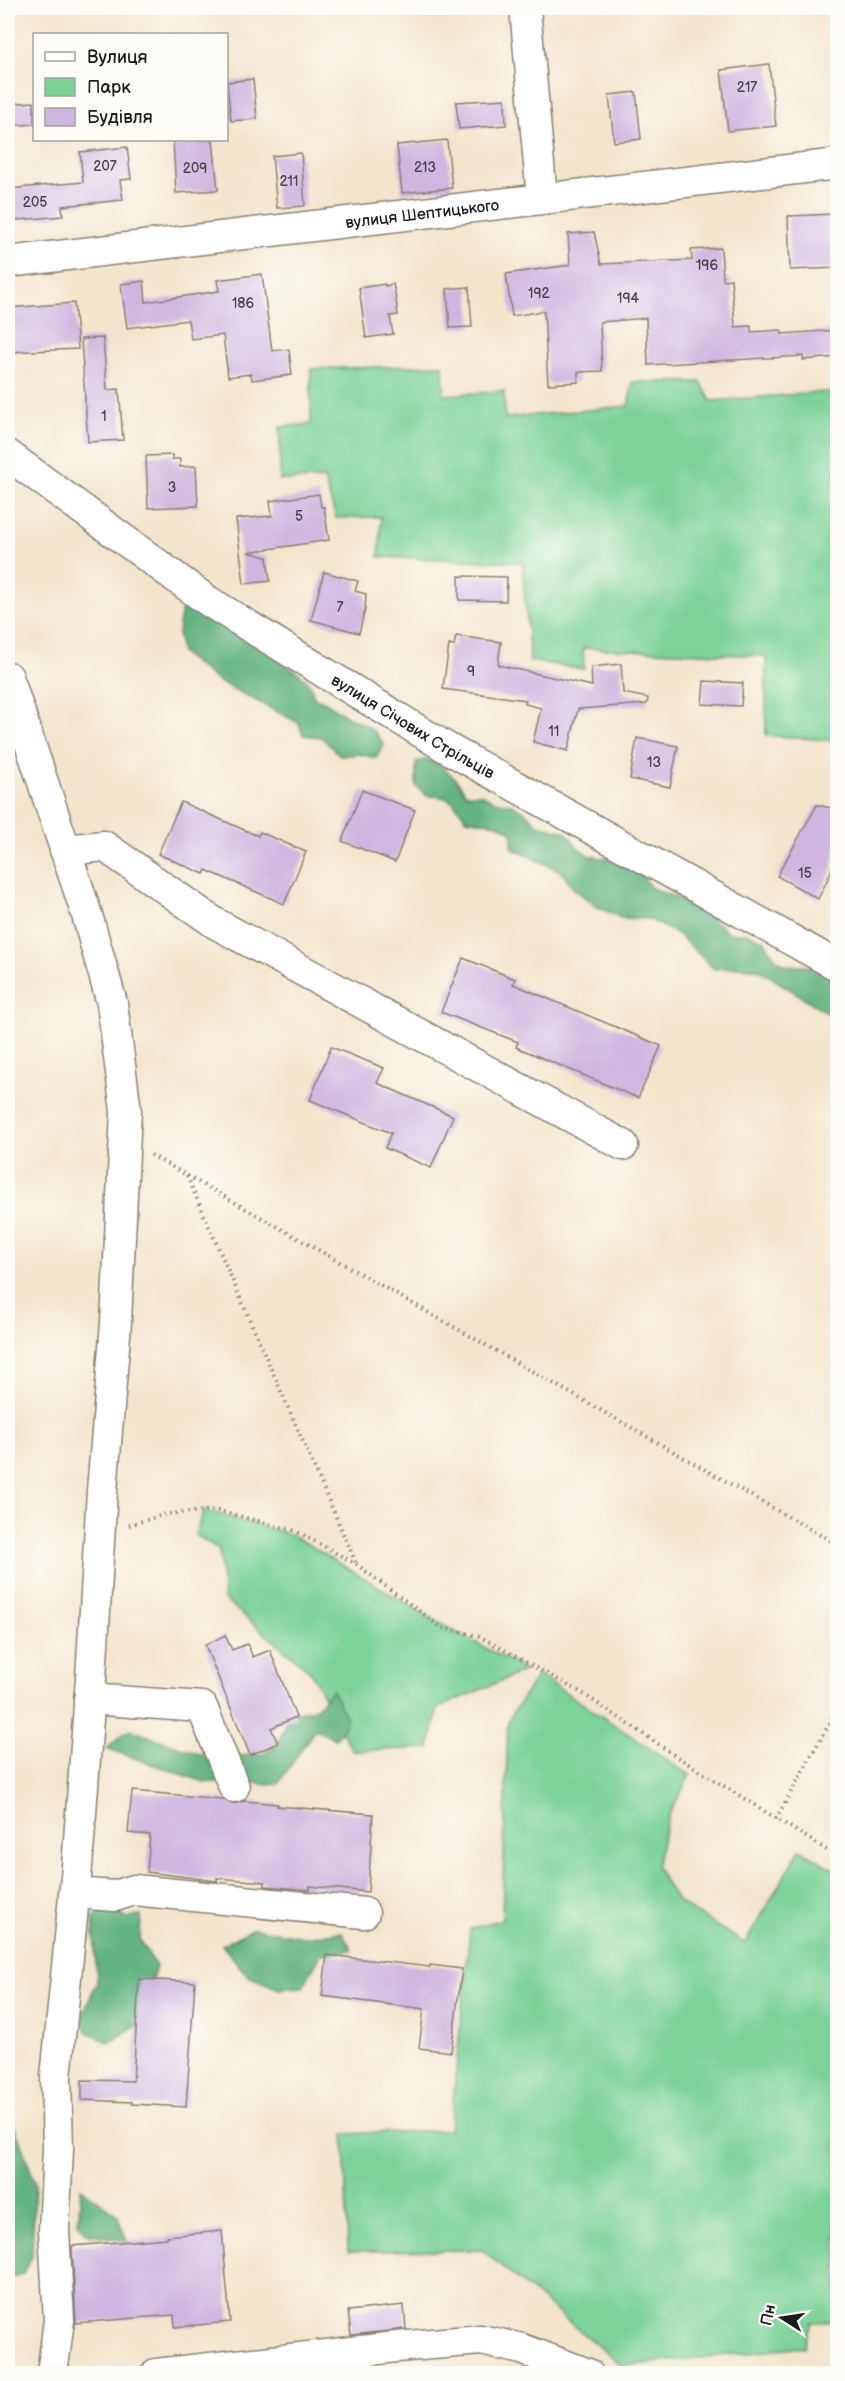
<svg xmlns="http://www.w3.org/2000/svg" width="845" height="2381" font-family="'Balsamiq Sans',sans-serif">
<rect width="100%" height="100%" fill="#fdfcf7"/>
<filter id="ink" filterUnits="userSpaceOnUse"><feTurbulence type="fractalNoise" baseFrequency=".0167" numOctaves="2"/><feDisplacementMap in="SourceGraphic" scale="12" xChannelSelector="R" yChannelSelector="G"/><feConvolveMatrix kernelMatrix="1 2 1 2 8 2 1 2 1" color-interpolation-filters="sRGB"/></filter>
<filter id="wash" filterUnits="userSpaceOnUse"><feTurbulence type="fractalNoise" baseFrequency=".008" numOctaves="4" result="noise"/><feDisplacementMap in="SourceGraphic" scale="24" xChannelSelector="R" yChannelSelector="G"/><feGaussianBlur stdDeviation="1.35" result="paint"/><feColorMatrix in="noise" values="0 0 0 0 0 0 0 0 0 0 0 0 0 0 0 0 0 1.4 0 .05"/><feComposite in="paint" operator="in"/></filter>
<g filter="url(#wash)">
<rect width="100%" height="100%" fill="#f3e5cc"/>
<g fill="#7bd297" stroke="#4c775a" stroke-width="1.5">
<polygon points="443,365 444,395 504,391 505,418 628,406 633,382 701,382 711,401 837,391 837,741 766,735 766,656 583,648 584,669 530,661 522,562 379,557 381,517 336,518 324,479 280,480 280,427 311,424 311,369"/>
<polygon points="204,1510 292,1535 441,1624 526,1670 438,1708 429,1748 352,1751 311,1672 224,1599 219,1549 195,1535"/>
<polygon points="538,1674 690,1775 668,1817 656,1867 677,1901 745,1944 800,1849 837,1871 837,2322 812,2322 805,2347 622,2366 482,2250 348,2251 344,2134 450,2130 470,1929 502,1919 508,1721"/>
</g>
<g fill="#64b480" stroke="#40684e" stroke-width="1.5">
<path d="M199,606l101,68 11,12 3,12c19,5 15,8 29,16 19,10 29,11 41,31l-8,13 -17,-4 -18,2 -20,-19 -18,-2 -4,-12 -81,-42 -37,-28 -3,-20 4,-26z"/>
<path d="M427,759c18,9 29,17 39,35h15l13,7 18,3 12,7 15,14 27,7 11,15 11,8 13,3h23l11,7 16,23 40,15 28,21 9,9h18l18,7 11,18 11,7 35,2 16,13v39l-79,-50 -17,-2 -27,2 -35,-34 -30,-16 -28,-1 -25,-12 -23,-18 -11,-16 -50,-24v-16l-14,-8 -32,-5c-12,-18 -17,-24 -39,-23l-11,-10v-24z"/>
<polygon points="332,1690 347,1718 340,1734 335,1739 315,1729 278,1784 204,1782 106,1748 129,1729 211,1758 264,1754 278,1743 290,1713 315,1709"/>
<polygon points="107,1909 127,1918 141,1915 140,1940 156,1966 140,2023 109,2043 87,2032 81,2018 97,1982 93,1917"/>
<polygon points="254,1928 304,1937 342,1932 352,1950 321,1954 303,1987 279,1989 248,1976 222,1945"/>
<polygon points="8,2109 35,2182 32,2257 23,2274 8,2279"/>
<polygon points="81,2188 117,2215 127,2241 85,2233 78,2224"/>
</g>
<g id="blocks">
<g fill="#ceb6e0">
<polygon points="769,64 776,126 728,131 721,70"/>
<polygon points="253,79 257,119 231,121 227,82"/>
<polygon points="636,92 641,139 614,142 609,95"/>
<polygon points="505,99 506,125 459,129 456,102"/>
<polygon points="34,102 34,124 8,126 8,104"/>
<polygon points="173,140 213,140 218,190 176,193"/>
<polygon points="447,140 452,188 402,193 397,145"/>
<polygon points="127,147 131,179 120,180 123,200 62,206 63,216 8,221 8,189 83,182 80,152"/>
<polygon points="301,153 305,206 277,208 272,156"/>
<polygon points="837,214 837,268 790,270 788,216"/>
<polygon points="594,232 601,264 692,260 691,250 721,248 723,280 731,279 735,327 751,326 751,332 781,330 782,334 837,330 837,357 803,360 803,356 648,365 646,318 600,322 602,371 578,372 578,382 548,384 544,311 512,316 506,274 570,265 568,234"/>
<polygon points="262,274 272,351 289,349 292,375 252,380 251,374 228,377 223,335 191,339 188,320 127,328 121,284 144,281 146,302 219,291 217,280"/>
<polygon points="385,284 385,286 393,284 395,293 398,315 390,316 393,334 366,338 359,288"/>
<polygon points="469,287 472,327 450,328 447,289"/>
<polygon points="74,303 78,349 8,352 8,308"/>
<polygon points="103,338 107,390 119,389 123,440 88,442 81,339"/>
<polygon points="172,455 172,459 180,459 180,467 196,466 198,506 148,508 146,456"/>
<polygon points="319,494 321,507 324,507 329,540 248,552 267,557 270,581 244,584 236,519 272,516 270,501"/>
<polygon points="324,572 358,581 355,591 366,594 365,610 359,633 311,620"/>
<polygon points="459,576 507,577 506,601 459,600"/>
<polygon points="456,636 501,642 498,665 592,686 591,667 621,664 623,693 648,698 647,704 578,709 568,751 533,742 541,708 525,704 526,700 443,689 449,645 454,646"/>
<polygon points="704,681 743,683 741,706 702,704"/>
<polygon points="637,738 678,746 670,787 630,779"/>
<polygon points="362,790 415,810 395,862 342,841"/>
<polygon points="181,802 258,836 260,832 306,852 284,904 206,870 204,874 158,854"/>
<polygon points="817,805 837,809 837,841 831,872 818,899 777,876"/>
<polygon points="463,958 515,979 513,984 661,1046 638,1098 516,1047 518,1042 441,1012"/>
<polygon points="331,1047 384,1068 377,1083 453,1116 431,1168 385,1148 391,1133 310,1100"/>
<polygon points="225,1635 232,1650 247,1644 253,1657 270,1650 296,1717 271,1728 278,1743 250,1755 205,1645"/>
<polygon points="132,1791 222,1799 232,1804 244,1801 278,1804 277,1806 373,1814 368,1892 310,1886 310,1890 265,1886 265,1882 217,1878 217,1881 147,1872 150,1835 128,1833"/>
<polygon points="327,1955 430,1967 430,1965 462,1969 451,2052 419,2048 424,2009 322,1996"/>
<polygon points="139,1979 195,1982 186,2107 132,2104 132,2102 82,2100 82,2080 133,2081"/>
<polygon points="222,2231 230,2322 175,2327 174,2315 76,2323 72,2246 167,2238 167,2236"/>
<polygon points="404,2305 406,2329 351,2335 348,2311"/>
</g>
</g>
</g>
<g filter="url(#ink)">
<use href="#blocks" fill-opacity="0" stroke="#888074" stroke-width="1.5"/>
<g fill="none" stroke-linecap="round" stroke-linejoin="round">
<defs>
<g id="minor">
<polyline points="525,8 542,198"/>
<path id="s1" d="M8,262l830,-98"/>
<path id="s2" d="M8,455l200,146 239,147 391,218"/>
<polyline points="8,677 87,915 112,1003 126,1111 116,1323 102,1491 91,1678 77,1867 56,2077 58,2149 54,2231 59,2320 52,2374"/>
<polyline points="65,850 104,846 215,923 623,1145"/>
<polyline points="89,1699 202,1707 234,1787"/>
<polyline points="74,1893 115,1896 134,1890 364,1913"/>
<polyline points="156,2374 396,2347 481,2340 522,2349 588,2374"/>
</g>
</defs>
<use href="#minor" stroke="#888074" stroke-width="33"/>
<g stroke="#888074" stroke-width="4" stroke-dasharray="1.5 4.5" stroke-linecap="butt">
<polyline points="151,1155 838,1545"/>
<polyline points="187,1176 356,1563"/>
<polyline points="129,1525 166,1514 216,1510 296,1531 356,1564 442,1628 479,1636 582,1693 679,1758 838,1857"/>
<polyline points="776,1819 838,1708"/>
</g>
<use href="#minor" stroke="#fff" stroke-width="30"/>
</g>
</g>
<g text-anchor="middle" stroke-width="4.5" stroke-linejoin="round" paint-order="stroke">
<g font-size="14" fill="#48424d">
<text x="747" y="92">217</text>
<text x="105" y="171">207</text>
<text x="425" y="172">213</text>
<text x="195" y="173">209</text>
<text x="289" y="186">211</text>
<text x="35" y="207">205</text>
<text x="707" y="270">196</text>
<text x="539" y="298">192</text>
<text x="628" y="303">194</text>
<text x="243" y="308">186</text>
<text x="104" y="421">1</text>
<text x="172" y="492">3</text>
<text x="299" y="521">5</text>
<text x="340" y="612">7</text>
<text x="471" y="676">9</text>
<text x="554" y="736">11</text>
<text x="654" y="767">13</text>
<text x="805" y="878">15</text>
</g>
<g font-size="16" fill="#1c1c1c" stroke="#fdfcf7">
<text dy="6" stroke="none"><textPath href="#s1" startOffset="417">вулиця Шептицького</textPath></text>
<text dy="6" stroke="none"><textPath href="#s2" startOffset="488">вулиця Січових Стрільців</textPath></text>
</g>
</g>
<rect width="845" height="2381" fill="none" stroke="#fdfcf7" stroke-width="30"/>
<rect x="33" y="33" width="195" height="108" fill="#fdfcf7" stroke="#a3a29f" stroke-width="1.5"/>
<rect x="45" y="52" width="30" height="9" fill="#ffffff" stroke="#a3a29f" stroke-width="1.5"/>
<text x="87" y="63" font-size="18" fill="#1c1c1c">Вулиця</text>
<rect x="45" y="78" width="30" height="18" fill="#7bd297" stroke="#a3a29f" stroke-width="1.5"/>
<text x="87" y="93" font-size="18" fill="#1c1c1c">Парк</text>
<rect x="45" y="108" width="30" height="18" fill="#ceb6e0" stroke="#a3a29f" stroke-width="1.5"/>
<text x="87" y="123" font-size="18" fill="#1c1c1c">Будівля</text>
<g transform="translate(782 2318) rotate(282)" stroke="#fdfcf7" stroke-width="4.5" paint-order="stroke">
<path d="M0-4.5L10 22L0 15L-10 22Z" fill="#1c1c1c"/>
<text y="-9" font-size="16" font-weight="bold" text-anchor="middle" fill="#1c1c1c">Пн</text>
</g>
</svg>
